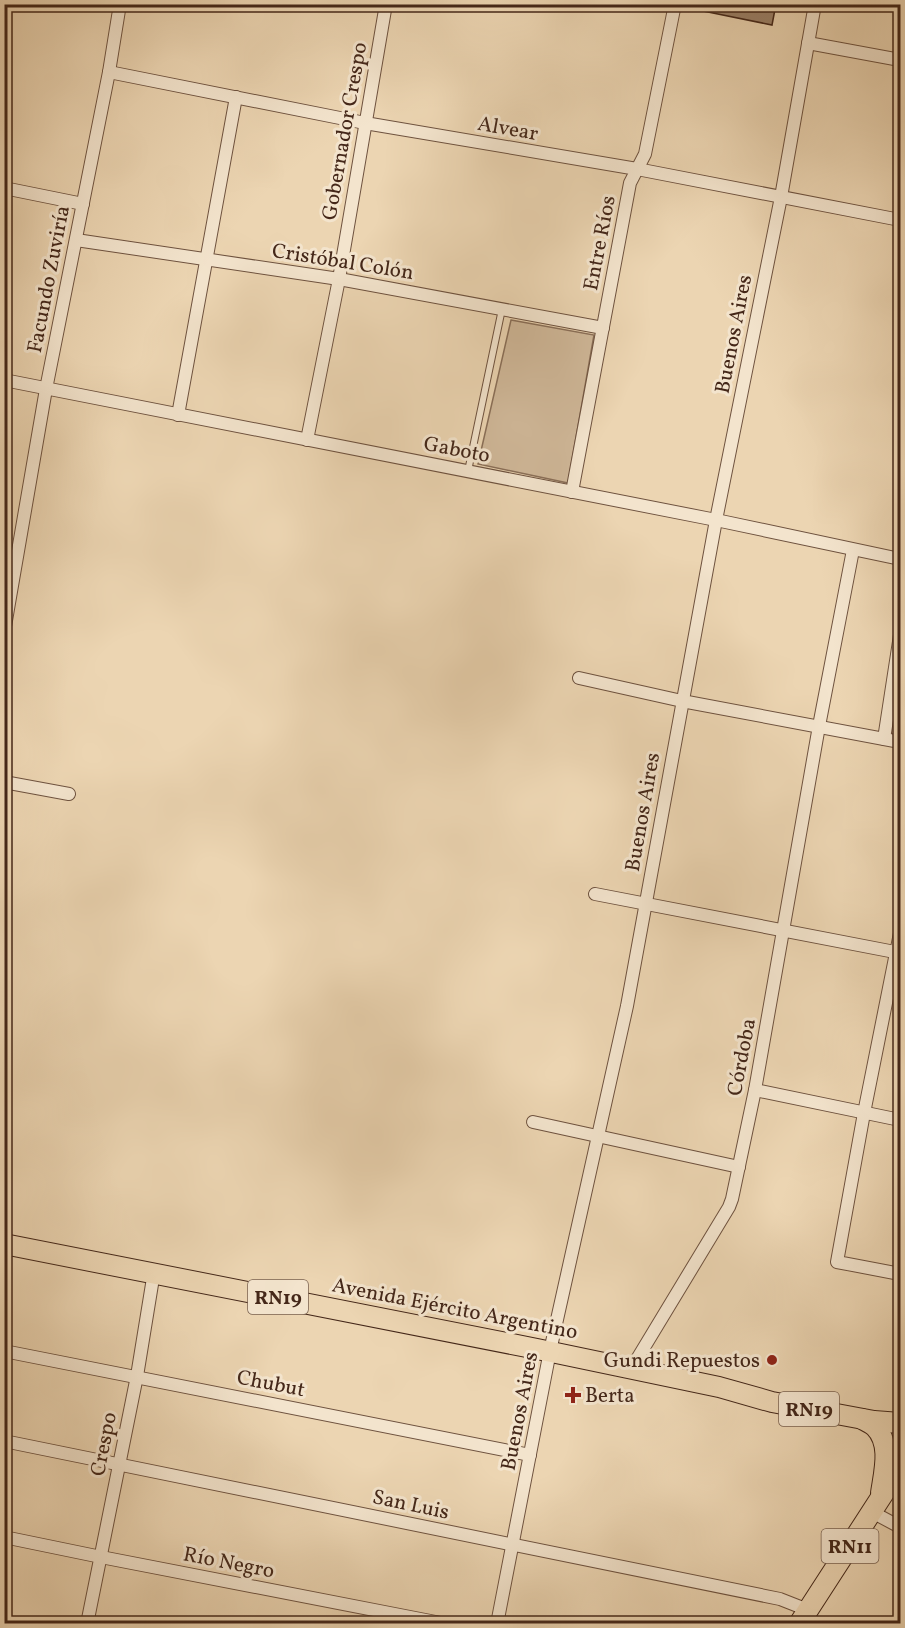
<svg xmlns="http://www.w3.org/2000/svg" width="905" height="1628" font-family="Vollkorn,serif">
<rect width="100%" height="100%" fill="#ecd5b2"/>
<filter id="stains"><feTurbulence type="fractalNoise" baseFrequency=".00333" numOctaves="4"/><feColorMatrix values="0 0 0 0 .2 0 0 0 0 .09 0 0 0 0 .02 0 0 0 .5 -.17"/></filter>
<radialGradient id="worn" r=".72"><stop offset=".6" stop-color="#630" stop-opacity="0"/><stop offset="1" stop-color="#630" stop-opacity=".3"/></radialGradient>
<polygon fill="#cfb798" stroke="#8a6f58" stroke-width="1.5" points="511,320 594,335 568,483 478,464"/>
<polygon fill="#9b8169" stroke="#442719" stroke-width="1.5" points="683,4 776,4 772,25 683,7"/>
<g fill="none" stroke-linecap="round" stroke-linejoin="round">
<defs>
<polyline id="lane" points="468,471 502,309"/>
<g id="street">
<polyline points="808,43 900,60"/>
<polyline points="109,72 365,123 637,169 900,220"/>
<polyline points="4,188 83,204"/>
<polyline points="76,240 339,279 603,328"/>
<polyline points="4,380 716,520 900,559"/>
<polyline points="178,415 236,97"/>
<polyline points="307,440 339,279 386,4"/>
<polyline points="572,492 630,183 645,154 675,4"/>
<polyline points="4,632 46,389 109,72 120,4"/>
<polyline points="579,678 682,701 900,742"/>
<polyline points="884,739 900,635"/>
<polyline points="4,782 69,794"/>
<polyline points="595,894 900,953"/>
<polyline points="900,933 864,1113 837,1262 900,1274"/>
<polyline points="755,1090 900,1120"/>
<polyline points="533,1122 739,1167"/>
<polyline points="4,1351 530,1455"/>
<polyline points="631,1369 729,1207 732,1199 755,1090 819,726 853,550"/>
<polyline points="4,1441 780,1599 808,1610"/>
<polyline points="872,1512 900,1527"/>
<polyline points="4,1537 101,1557 446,1624"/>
<polyline points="87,1624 137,1376 154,1272"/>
<polyline points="497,1624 550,1351 627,1006 716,520 781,197 815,4"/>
</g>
<g id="primary">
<polyline points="4,1244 537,1349 719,1387 772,1402 874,1421 900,1423"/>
<path d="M862,1419c4,2 9,4 13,8 17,17 9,45 6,66"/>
<polyline points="799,1624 900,1468"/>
</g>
</defs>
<use href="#lane" stroke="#6e523f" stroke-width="8"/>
<use href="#street" stroke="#6e523f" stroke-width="14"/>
<use href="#primary" stroke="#442719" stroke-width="22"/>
<use href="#lane" stroke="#f3e4cd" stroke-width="6"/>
<use href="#street" stroke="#f3e4cd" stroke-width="12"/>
<use href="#primary" stroke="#ecd5b2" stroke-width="20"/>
</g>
<g fill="#8f2418" stroke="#f3e4cd" stroke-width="2">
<circle cx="772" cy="1360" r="6"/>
<path d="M570 1386h6v6h6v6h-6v6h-6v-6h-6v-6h6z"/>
</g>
<g text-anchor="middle" stroke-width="6" stroke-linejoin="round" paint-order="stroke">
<g fill="#f3e4cd" stroke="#78604f" stroke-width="1.5">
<rect x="248" y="1280" width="60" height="34" rx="4.5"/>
<rect x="779" y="1392" width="60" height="34" rx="4.5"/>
<rect x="821.5" y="1529" width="57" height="34" rx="4.5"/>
</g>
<g font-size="20" font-weight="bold" fill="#442719">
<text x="278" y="1304">RN19</text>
<text x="809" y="1416">RN19</text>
<text x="850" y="1553">RN11</text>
</g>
<g font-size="21" fill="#442719" stroke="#f3e4cd">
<text transform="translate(508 128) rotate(10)" y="7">Alvear</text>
<text transform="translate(344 131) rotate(-80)" y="7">Gobernador Crespo</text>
<text transform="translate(599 243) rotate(-79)" y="7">Entre Ríos</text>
<text transform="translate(343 261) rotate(9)" y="7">Cristóbal Colón</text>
<text transform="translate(48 279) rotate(-79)" y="7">Facundo Zuviría</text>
<text transform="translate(733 334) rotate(-79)" y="7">Buenos Aires</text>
<text transform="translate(457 449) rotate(11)" y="7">Gaboto</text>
<text transform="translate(642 812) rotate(-80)" y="7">Buenos Aires</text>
<text transform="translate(741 1057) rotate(-79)" y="7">Córdoba</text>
<text transform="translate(455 1308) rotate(11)" y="7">Avenida Ejército Argentino</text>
<text transform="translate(271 1383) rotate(11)" y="7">Chubut</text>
<text transform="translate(519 1411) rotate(-79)" y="7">Buenos Aires</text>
<text transform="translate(103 1444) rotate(-79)" y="7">Crespo</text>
<text transform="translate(411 1504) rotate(12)" y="7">San Luis</text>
<text transform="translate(229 1562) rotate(11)" y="7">Río Negro</text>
</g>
<g font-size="21" fill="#442719" stroke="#f3e4cd" text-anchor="end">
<text x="760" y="1367">Gundi Repuestos</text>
<text x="585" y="1402" text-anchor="start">Berta</text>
</g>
</g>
<rect width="905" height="1628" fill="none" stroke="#ecd5b2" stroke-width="24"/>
<rect x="6" y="6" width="893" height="1616" fill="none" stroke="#442719" stroke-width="3"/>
<rect x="12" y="12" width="881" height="1604" fill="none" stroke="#442719" stroke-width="1.5"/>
<rect width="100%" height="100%" filter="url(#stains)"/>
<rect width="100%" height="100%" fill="url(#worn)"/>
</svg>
